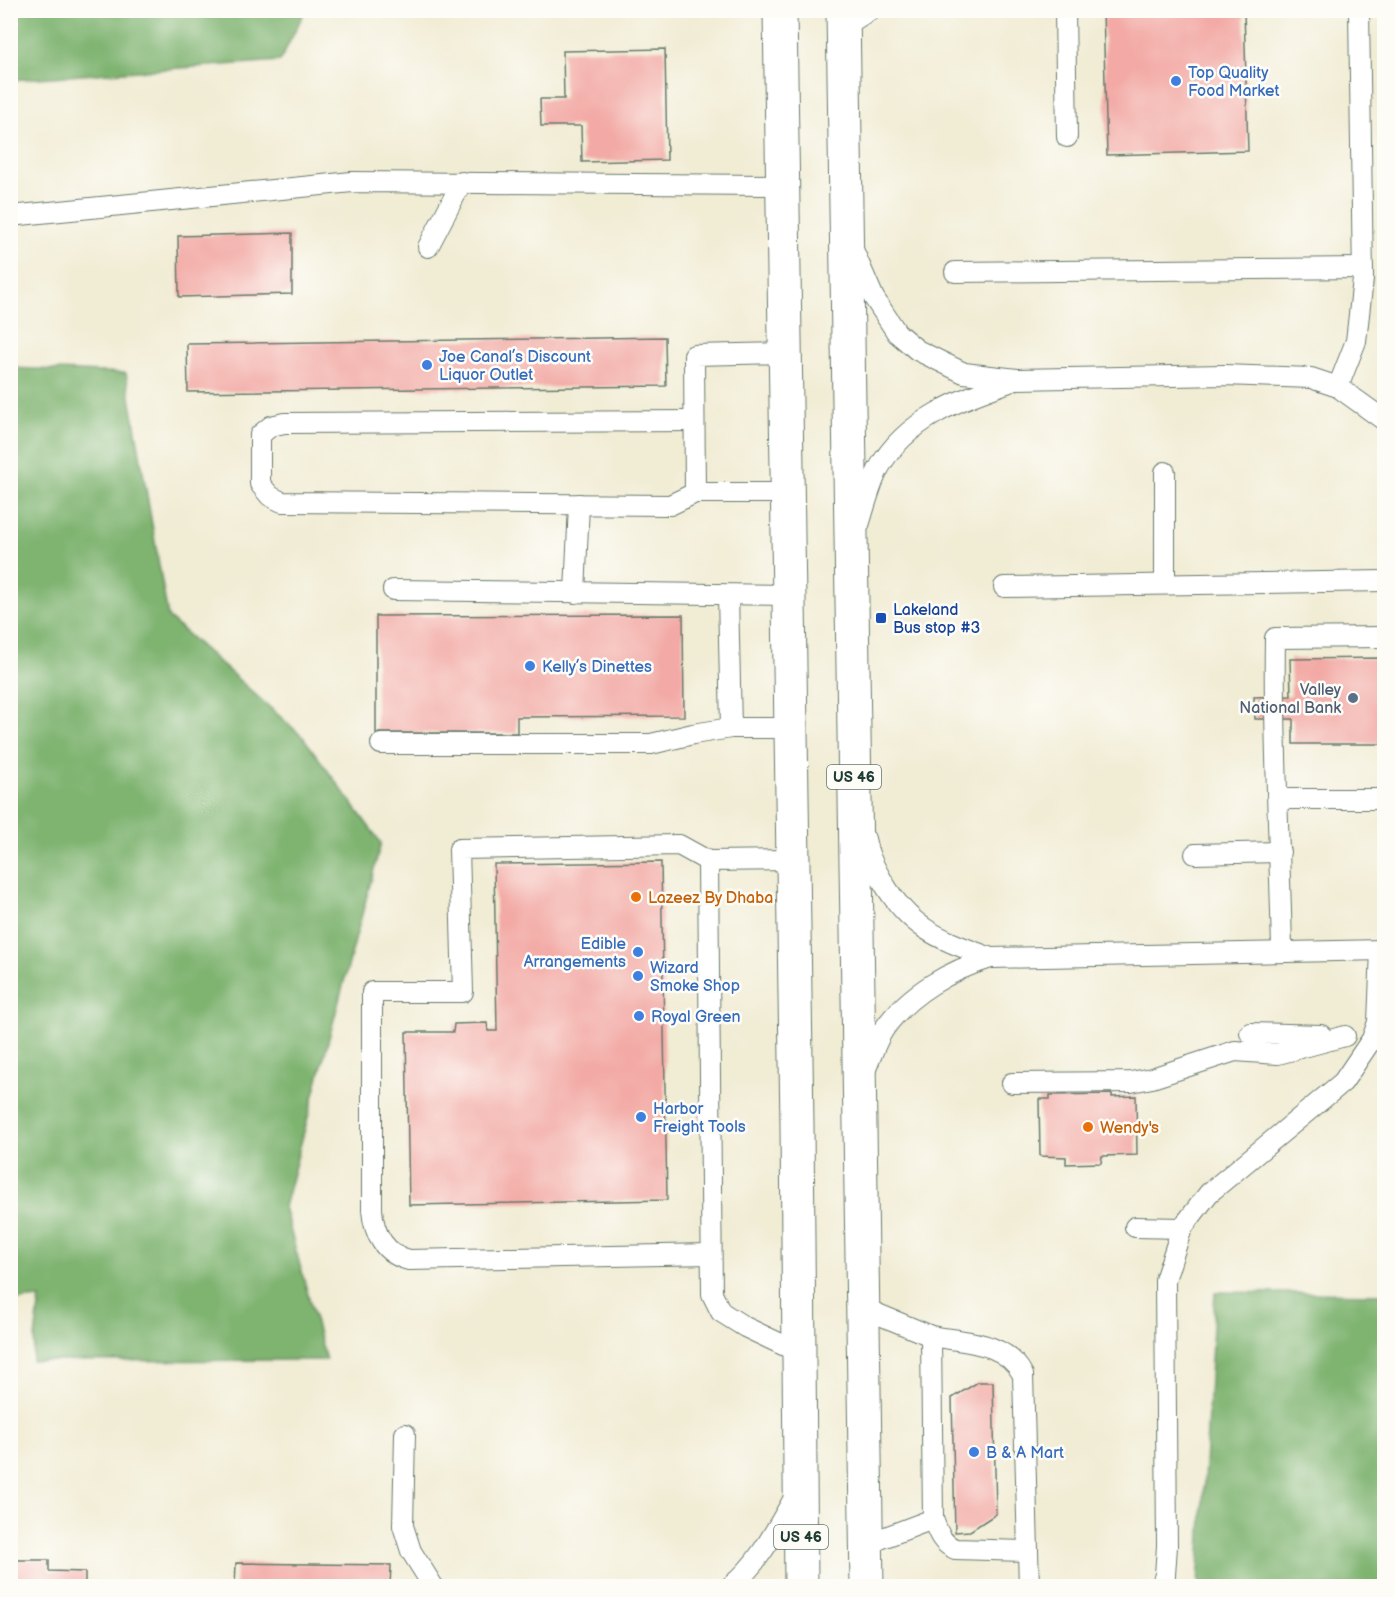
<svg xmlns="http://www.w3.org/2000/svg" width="1395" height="1597" font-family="'Balsamiq Sans',sans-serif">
<rect width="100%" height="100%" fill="#fdfcf7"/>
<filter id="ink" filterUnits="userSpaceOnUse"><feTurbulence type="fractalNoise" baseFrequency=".0167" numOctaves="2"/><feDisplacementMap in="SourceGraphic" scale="12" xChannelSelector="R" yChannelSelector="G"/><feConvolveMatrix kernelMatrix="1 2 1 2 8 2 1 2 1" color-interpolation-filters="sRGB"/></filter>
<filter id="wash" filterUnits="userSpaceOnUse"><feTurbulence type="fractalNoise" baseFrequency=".008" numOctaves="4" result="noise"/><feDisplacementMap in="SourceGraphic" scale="24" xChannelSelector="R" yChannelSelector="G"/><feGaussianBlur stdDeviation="1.35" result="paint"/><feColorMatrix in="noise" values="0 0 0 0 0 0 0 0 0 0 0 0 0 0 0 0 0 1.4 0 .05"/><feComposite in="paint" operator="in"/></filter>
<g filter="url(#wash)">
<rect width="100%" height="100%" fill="#f1ecd4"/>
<g fill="#7eb370" stroke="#4e7852" stroke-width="1.5">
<polygon points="11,10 305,10 305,11 280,61 11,80"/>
<polygon points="11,368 126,373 168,617 303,737 381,843 284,1207 326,1360 32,1361 40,1298 11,1301"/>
<polygon points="1215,1292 1384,1294 1384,1586 1198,1586"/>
</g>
<g id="blocks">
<g fill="#f3aaa6">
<polygon points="1103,10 1244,10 1248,151 1107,155"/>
<polygon points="665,49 667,160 582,162 581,126 541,126 540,99 564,99 563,51"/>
<polygon points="292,233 292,294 179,297 178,236"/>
<polygon points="665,337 666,386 188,392 187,344"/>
<polygon points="683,615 684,716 517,717 517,733 376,733 376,616"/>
<polygon points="1384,658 1384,744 1293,744 1293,719 1255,719 1254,697 1291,696 1290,659"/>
<polygon points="661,862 667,1200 409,1205 406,1032 453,1032 454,1024 487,1023 488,1031 497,1031 494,864"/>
<polygon points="1112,1094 1112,1097 1136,1096 1137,1155 1102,1156 1101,1163 1066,1164 1066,1157 1040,1156 1039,1099 1050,1099 1050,1095"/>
<polygon points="978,1382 993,1382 996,1514 970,1531 955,1532 952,1398"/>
<polygon points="10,1560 49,1560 49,1571 85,1572 85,1586 10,1586"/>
<polygon points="236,1563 391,1565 390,1586 235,1586"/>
</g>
</g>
</g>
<g filter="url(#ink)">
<use href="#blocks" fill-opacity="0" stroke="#687a6c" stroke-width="1.5"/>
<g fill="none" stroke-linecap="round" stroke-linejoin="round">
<defs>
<g id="lane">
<polyline points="1065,10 1067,137"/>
<polyline points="843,27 870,10"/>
<polyline points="10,216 352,182 782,185"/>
<polyline points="428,247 462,182"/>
<polyline points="854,252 874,298 897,333 917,350 964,373 1017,379 1224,375 1311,378 1338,387 1384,420"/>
<polyline points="955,272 1363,268"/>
<polyline points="784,353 694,355 695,493 786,493"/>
<polyline points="1338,387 1356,341 1363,279 1359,10"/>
<polyline points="694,421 284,423 271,426 260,435 260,484 270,496 282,502 670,505 695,493"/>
<path d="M859,525c6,-19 11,-40 20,-57 28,-50 83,-69 133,-87"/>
<polyline points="1165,584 1165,472"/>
<polyline points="1004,587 1384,581"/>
<polyline points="393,590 788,595"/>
<polyline points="575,593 579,504"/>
<polyline points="728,595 731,728"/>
<polyline points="381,744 651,744 693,734 731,728 790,728"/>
<polyline points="1279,799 1384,799"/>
<path d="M865,839c3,17 10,29 18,43 29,49 58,57 108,76"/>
<polyline points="1195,854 1280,852"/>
<polyline points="708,861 712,1294 721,1312 745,1327 800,1353"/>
<path d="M1282,951c-2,-104 -9,-209 -7,-313l109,-1"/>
<polyline points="1250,1033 1321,1035"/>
<path d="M865,1071c6,-14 11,-30 19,-42 25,-36 67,-59 107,-71l393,-8"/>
<polyline points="1012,1083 1131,1082 1152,1078 1235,1051 1278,1054 1345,1036"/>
<polyline points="1135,1227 1182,1228"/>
<path d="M711,1254l-302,6c-25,-6 -35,-26 -37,-50v-218h91l-4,-143 220,-4 29,16 84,-1"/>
<path d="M863,1308l68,28 2,183c5,13 8,24 22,30l72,2"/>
<path d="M931,1336c33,6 75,5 92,39l6,211"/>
<polyline points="405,1434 403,1526 411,1551 433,1586"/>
<polyline points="867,1544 933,1519"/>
<path d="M731,1586c30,-24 47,-61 66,-93"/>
<polyline points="1161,1586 1165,1575 1167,1546 1165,1280 1182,1228 1209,1193 1343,1082 1372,1039 1378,1022 1381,950"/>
</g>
<g id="highway">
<polyline points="780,10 797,1125 801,1586"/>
<polyline points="843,10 867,1586"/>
</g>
</defs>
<use href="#lane" stroke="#687a6c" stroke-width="22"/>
<use href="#highway" stroke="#687a6c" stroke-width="35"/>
<use href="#lane" stroke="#fff" stroke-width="20"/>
<use href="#highway" stroke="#fff" stroke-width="33"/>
</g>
</g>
<g fill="#3f7fe0" stroke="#fdfcf7" stroke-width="2">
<circle cx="1176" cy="81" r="6"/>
<circle cx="427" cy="365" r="6"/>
<circle cx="530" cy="666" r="6"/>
<circle cx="638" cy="952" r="6"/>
<circle cx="638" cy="976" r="6"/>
<circle cx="639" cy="1016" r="6"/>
<circle cx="641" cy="1117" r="6"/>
<circle cx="974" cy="1452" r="6"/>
</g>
<rect fill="#1a4fb4" stroke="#fdfcf7" stroke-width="2" x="875" y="612" width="12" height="12" rx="3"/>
<circle fill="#5c6f8a" stroke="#fdfcf7" stroke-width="2" cx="1353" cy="698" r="6"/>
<g fill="#e8710a" stroke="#fdfcf7" stroke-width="2">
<circle cx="636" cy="897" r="6"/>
<circle cx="1088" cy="1127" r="6"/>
</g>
<g text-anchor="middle" stroke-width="5" stroke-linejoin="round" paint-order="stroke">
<g fill="#fdfcf7" stroke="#62766e" stroke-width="1.5">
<rect x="827" y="765" width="54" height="24" rx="4.5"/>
<rect x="774" y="1525" width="54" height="24" rx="4.5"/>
</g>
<g font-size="15" font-weight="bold" fill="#1f3d34">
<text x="854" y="782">US 46</text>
<text x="801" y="1542">US 46</text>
</g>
<g font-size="16" fill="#366cbe" stroke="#fdfcf7" text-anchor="start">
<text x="1188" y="78">Top Quality<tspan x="1188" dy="18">Food Market</tspan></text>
<text x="439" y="362">Joe Canal’s Discount<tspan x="439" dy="18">Liquor Outlet</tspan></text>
<text x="542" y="672">Kelly’s Dinettes</text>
<text x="626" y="949" text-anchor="end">Edible<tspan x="626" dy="18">Arrangements</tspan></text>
<text x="650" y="973">Wizard<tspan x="650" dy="18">Smoke Shop</tspan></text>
<text x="651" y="1022">Royal Green</text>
<text x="653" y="1114">Harbor<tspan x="653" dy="18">Freight Tools</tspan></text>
<text x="986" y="1458">B &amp; A Mart</text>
</g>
<g font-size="16" fill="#164399" stroke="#fdfcf7" text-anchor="start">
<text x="893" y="615">Lakeland<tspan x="893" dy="18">Bus stop #3</tspan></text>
</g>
<g font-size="16" fill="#4e5e75" stroke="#fdfcf7" text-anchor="end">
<text x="1341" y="695">Valley<tspan x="1341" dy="18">National Bank</tspan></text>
</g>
<g font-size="16" fill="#c56008" stroke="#fdfcf7" text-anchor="start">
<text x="648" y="903">Lazeez By Dhaba</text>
<text x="1100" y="1133">Wendy's</text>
</g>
</g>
<rect width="1395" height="1597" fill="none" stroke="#fdfcf7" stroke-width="36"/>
</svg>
